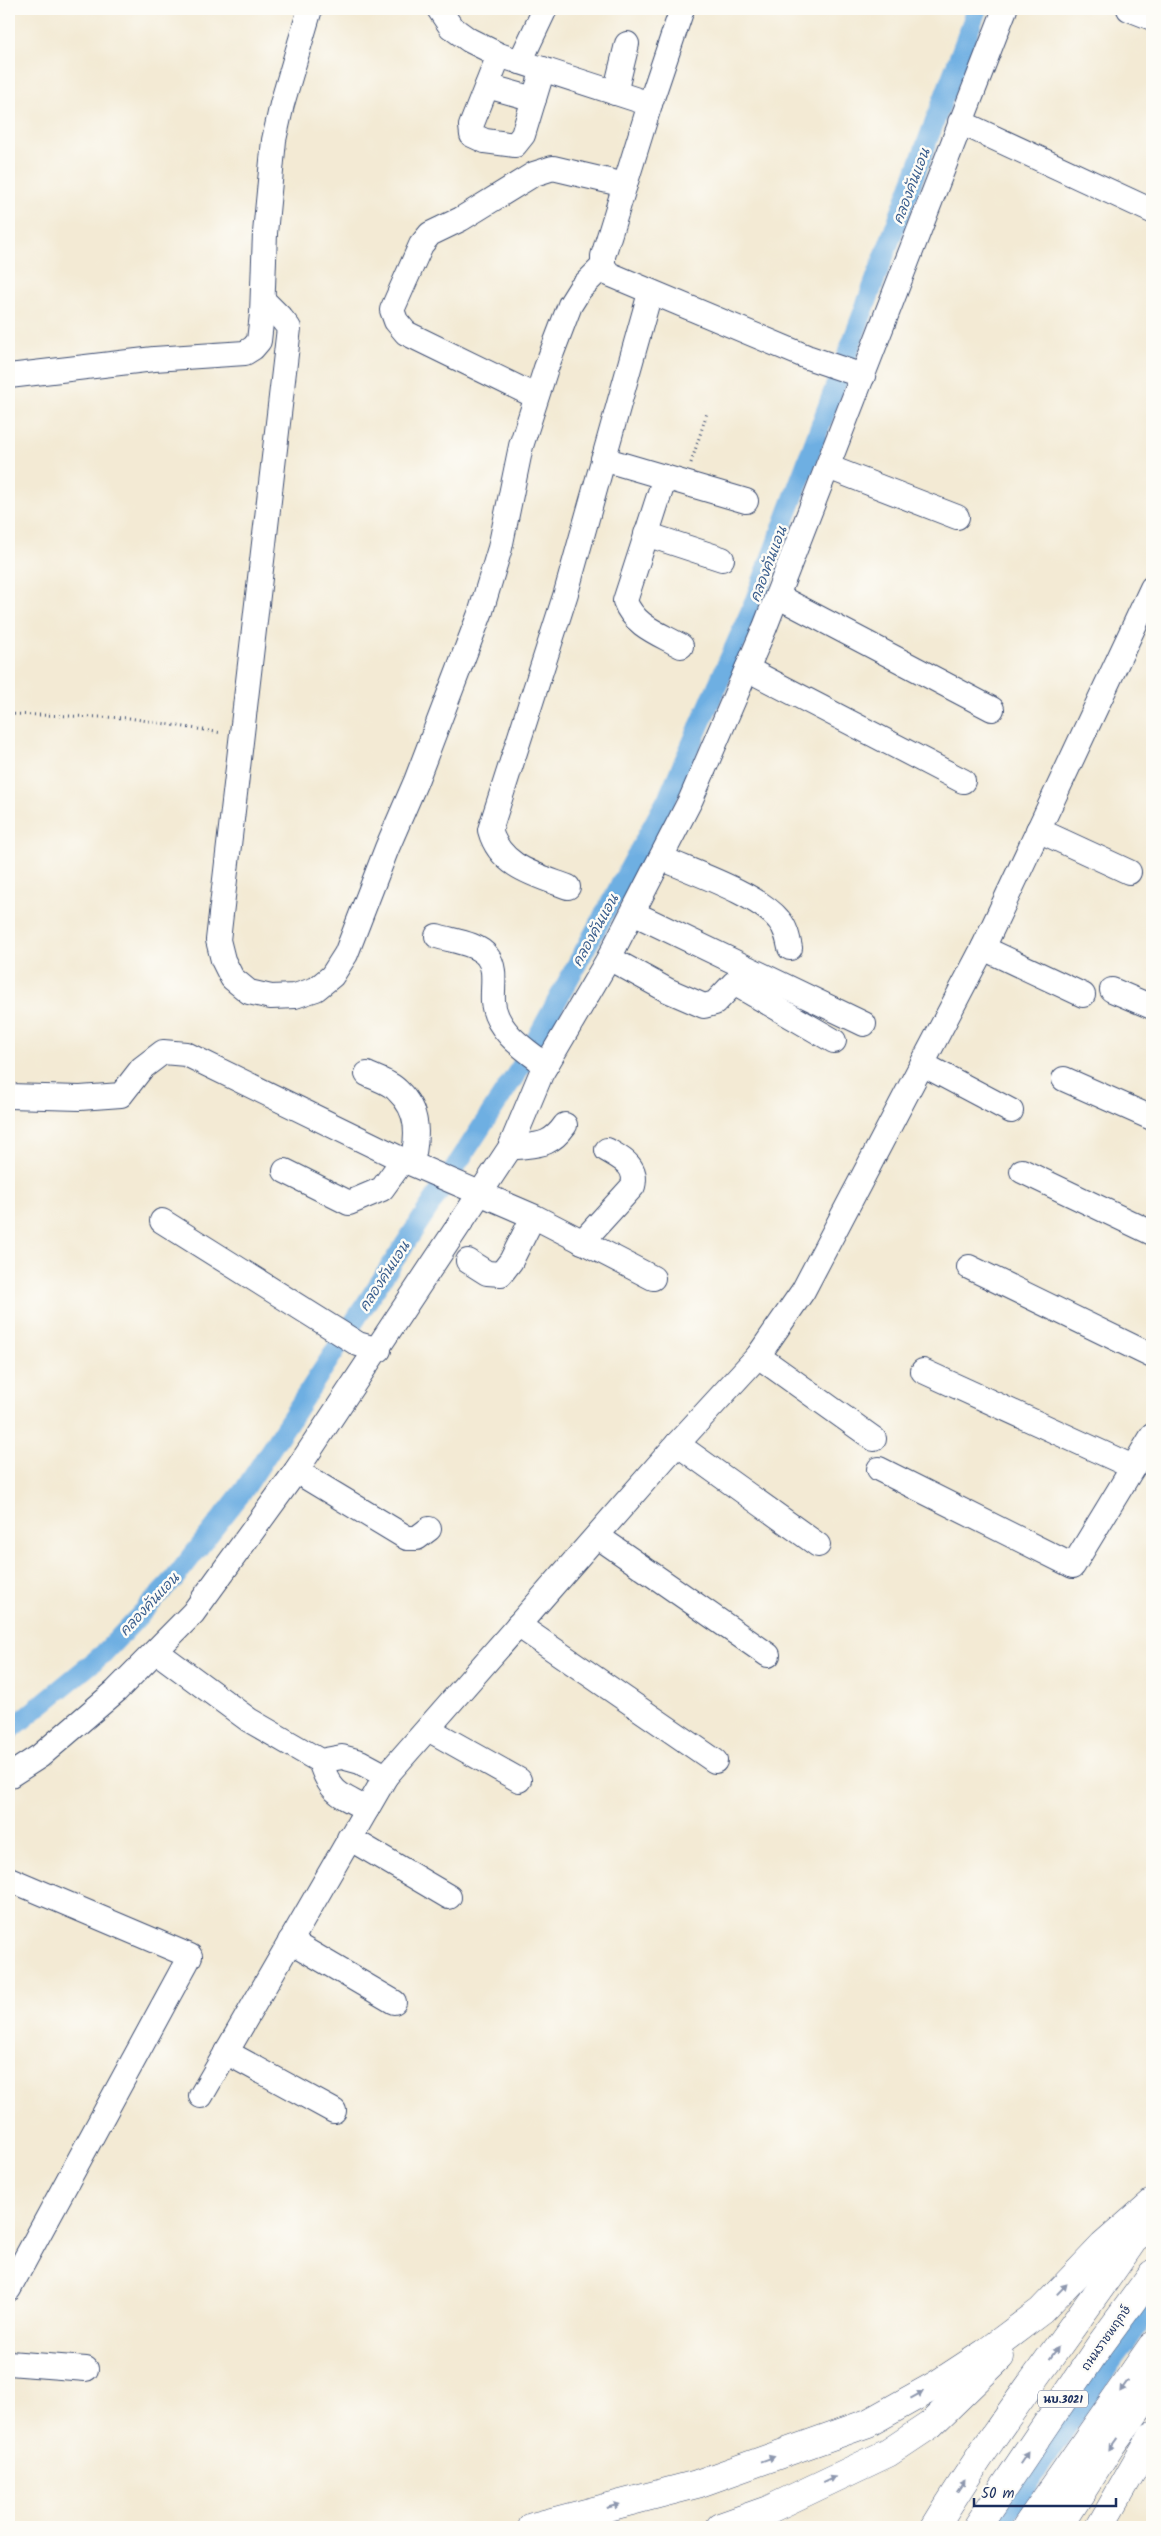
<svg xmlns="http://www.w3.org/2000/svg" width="1161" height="2536" font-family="Kalam,'Playpen Sans Thai',sans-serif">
<rect width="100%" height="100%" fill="#fdfcf7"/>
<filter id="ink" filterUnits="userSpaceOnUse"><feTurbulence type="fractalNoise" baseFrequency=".02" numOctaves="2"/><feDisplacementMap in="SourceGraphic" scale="10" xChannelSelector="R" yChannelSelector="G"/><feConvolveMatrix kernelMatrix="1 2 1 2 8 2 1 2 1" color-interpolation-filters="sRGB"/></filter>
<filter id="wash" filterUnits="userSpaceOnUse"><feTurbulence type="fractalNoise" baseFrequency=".0096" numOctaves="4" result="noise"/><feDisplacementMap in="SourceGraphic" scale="20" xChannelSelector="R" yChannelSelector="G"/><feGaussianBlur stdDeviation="1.12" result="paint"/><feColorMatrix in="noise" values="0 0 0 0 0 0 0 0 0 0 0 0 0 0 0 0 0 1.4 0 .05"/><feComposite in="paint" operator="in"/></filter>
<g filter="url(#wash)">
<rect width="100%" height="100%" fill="#f3ead4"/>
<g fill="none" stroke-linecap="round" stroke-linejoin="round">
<g stroke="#6eafe2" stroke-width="20">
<polyline points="9,1731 103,1654 174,1579 244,1490 522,1065 668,797 753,605 977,9"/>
<polyline points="998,2527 1115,2357 1152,2308"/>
</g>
</g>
</g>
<g filter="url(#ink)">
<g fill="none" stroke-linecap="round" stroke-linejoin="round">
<defs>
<g id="minor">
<polyline points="439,9 451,27 469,40 499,55 650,104 603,256 603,266 609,274 807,357 863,376"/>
<polyline points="1129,9 1152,18"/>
<polyline points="499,55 471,126 472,135 485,141 515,145 523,135 543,69"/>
<polyline points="520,62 545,9"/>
<polyline points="487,86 534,99"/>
<polyline points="615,93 627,44"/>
<polyline points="650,104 682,9"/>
<polyline points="960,122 1152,211"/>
<polyline points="263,300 281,318 289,328 218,940 223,960 232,978 249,992 271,997 295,996 316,989 332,976 346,954 387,848 416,781 481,611 500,548 521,446 546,368 570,305 580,289 603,266"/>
<polyline points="9,376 154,359 245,353 253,348 259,341 262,314 265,233 274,140 282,104 310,9"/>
<polyline points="535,396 406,333 396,321 392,310 421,245 430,234 461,219 534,174 553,168 625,185"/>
<polyline points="603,459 746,501"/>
<polyline points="828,467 957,517"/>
<path d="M665,477l-40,124c9,25 35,33 56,45"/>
<polyline points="646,534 722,559"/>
<polyline points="777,596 992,709"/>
<polyline points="747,669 963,781"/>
<polyline points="1038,830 1129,872"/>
<path d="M661,858c31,14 97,36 118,62 7,8 9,18 11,28"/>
<path d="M568,887c-32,-12 -68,-20 -78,-57l76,-237 84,-300"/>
<polyline points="633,913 864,1024"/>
<path d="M437,936c15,5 40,7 50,20 10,12 5,30 6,45 2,29 31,48 53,64"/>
<polyline points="983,948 1083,995"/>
<polyline points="609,958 667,990 704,1006 715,1003 734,983 834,1041"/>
<polyline points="1112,990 1152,1007"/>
<polyline points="924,1065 1011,1111"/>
<path d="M367,1074c10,5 24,9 31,17 22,21 20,45 14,72"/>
<polyline points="1064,1079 1152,1118"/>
<polyline points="9,1096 80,1098 121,1095 142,1068 163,1052 186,1054 403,1160 535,1217 653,1278"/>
<path d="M510,1148c26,-4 39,0 55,-23"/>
<polyline points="285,1171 349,1203 382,1189 403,1160"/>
<polyline points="1022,1171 1152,1233"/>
<polyline points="162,1221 358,1344 379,1350"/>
<path d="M582,1242l51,-56c5,-20 -11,-27 -26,-36"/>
<polyline points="468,1261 487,1273 501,1274 511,1261 533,1217"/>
<polyline points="969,1267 1152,1356"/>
<polyline points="758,1356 874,1439"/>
<polyline points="923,1371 1133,1467"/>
<polyline points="677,1444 818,1545"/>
<polyline points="879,1469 1073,1566 1152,1436"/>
<polyline points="296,1471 407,1538 417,1538 429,1529"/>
<polyline points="597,1536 768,1655"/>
<polyline points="518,1625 715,1761"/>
<polyline points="157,1652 249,1720 320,1761 342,1757 360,1762 386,1776"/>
<polyline points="428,1729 519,1780"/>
<path d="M320,1761c10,31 17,33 47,48"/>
<polyline points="9,1776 40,1756 116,1691 193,1613 296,1471 510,1148 541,1074 609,958 691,799 765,627 1005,9"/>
<polyline points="349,1838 449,1897"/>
<polyline points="9,1879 190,1956 9,2289"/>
<polyline points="290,1941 394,2002"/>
<polyline points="226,2052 334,2111"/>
<polyline points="201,2096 386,1776 677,1444 758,1356 803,1291 983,948 1152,588"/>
<polyline points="9,2363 86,2369"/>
</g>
<g id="major">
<polyline points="532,2527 697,2484 868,2423 936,2385 985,2353 1041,2311 1103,2246 1152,2203"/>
<polyline points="720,2527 768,2510 888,2453 930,2425 1000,2357"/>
<path d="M935,2527c64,-107 143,-203 212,-307"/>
<polyline points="977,2527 1100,2345 1152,2274"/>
<polyline points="1026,2527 1152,2346"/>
<polyline points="1059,2527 1112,2444 1152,2390"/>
<polyline points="1100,2527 1152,2436"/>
</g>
</defs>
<use href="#minor" stroke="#3b4b70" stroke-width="26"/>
<use href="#major" stroke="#3b4b70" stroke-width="29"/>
<g stroke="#3b4b70" stroke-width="3" stroke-dasharray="1 4" stroke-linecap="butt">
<polyline points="691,463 707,413"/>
<polyline points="9,714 129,718 222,733"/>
</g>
<use href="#minor" stroke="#fff" stroke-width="24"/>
<use href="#major" stroke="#fff" stroke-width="28"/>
</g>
<defs><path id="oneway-solid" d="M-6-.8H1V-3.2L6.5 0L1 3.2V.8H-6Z" transform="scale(1.25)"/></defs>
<g fill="#8d97ae">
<use href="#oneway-solid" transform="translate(1062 2289) rotate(-46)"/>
<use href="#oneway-solid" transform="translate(1054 2353) rotate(-54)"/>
<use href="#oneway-solid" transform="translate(1124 2386) rotate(125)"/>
<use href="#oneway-solid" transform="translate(917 2395) rotate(-29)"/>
<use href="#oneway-solid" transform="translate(1113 2444) rotate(125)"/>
<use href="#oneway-solid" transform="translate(1024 2458) rotate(-56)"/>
<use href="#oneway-solid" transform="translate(768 2459) rotate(-20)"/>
<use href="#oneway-solid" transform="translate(829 2480) rotate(-25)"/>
<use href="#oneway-solid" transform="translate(961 2486) rotate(-56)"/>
<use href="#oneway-solid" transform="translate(613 2506) rotate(-15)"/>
</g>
</g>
<g text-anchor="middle" stroke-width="5" stroke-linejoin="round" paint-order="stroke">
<rect fill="#fdfcf7" stroke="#5f6c8c" stroke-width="1" x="1038" y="2390.5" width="50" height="17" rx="4"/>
<g font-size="11" font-weight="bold" fill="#1b2f5e">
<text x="1063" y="2403">นบ.3021</text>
</g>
<g font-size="12" fill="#1b2f5e" stroke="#fdfcf7">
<text transform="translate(1106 2338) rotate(-55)" y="4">ถนนราชพฤกษ์</text>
</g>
<g font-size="14" font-style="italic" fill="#385c8c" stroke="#fdfcf7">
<text transform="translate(911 186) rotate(-69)" y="5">คลองคันแอน</text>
<text transform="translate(768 564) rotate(-69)" y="5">คลองคันแอน</text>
<text transform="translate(595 930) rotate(-61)" y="5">คลองคันแอน</text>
<text transform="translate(384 1276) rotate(-57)" y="5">คลองคันแอน</text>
<text transform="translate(149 1604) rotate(-47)" y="5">คลองคันแอน</text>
</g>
</g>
<rect width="1161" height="2536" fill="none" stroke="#fdfcf7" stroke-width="30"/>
<path d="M974 2498v8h142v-8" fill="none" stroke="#1b2f5e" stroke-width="2.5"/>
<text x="981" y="2498" font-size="15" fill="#1b2f5e" stroke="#fdfcf7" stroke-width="4" paint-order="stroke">50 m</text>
</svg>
